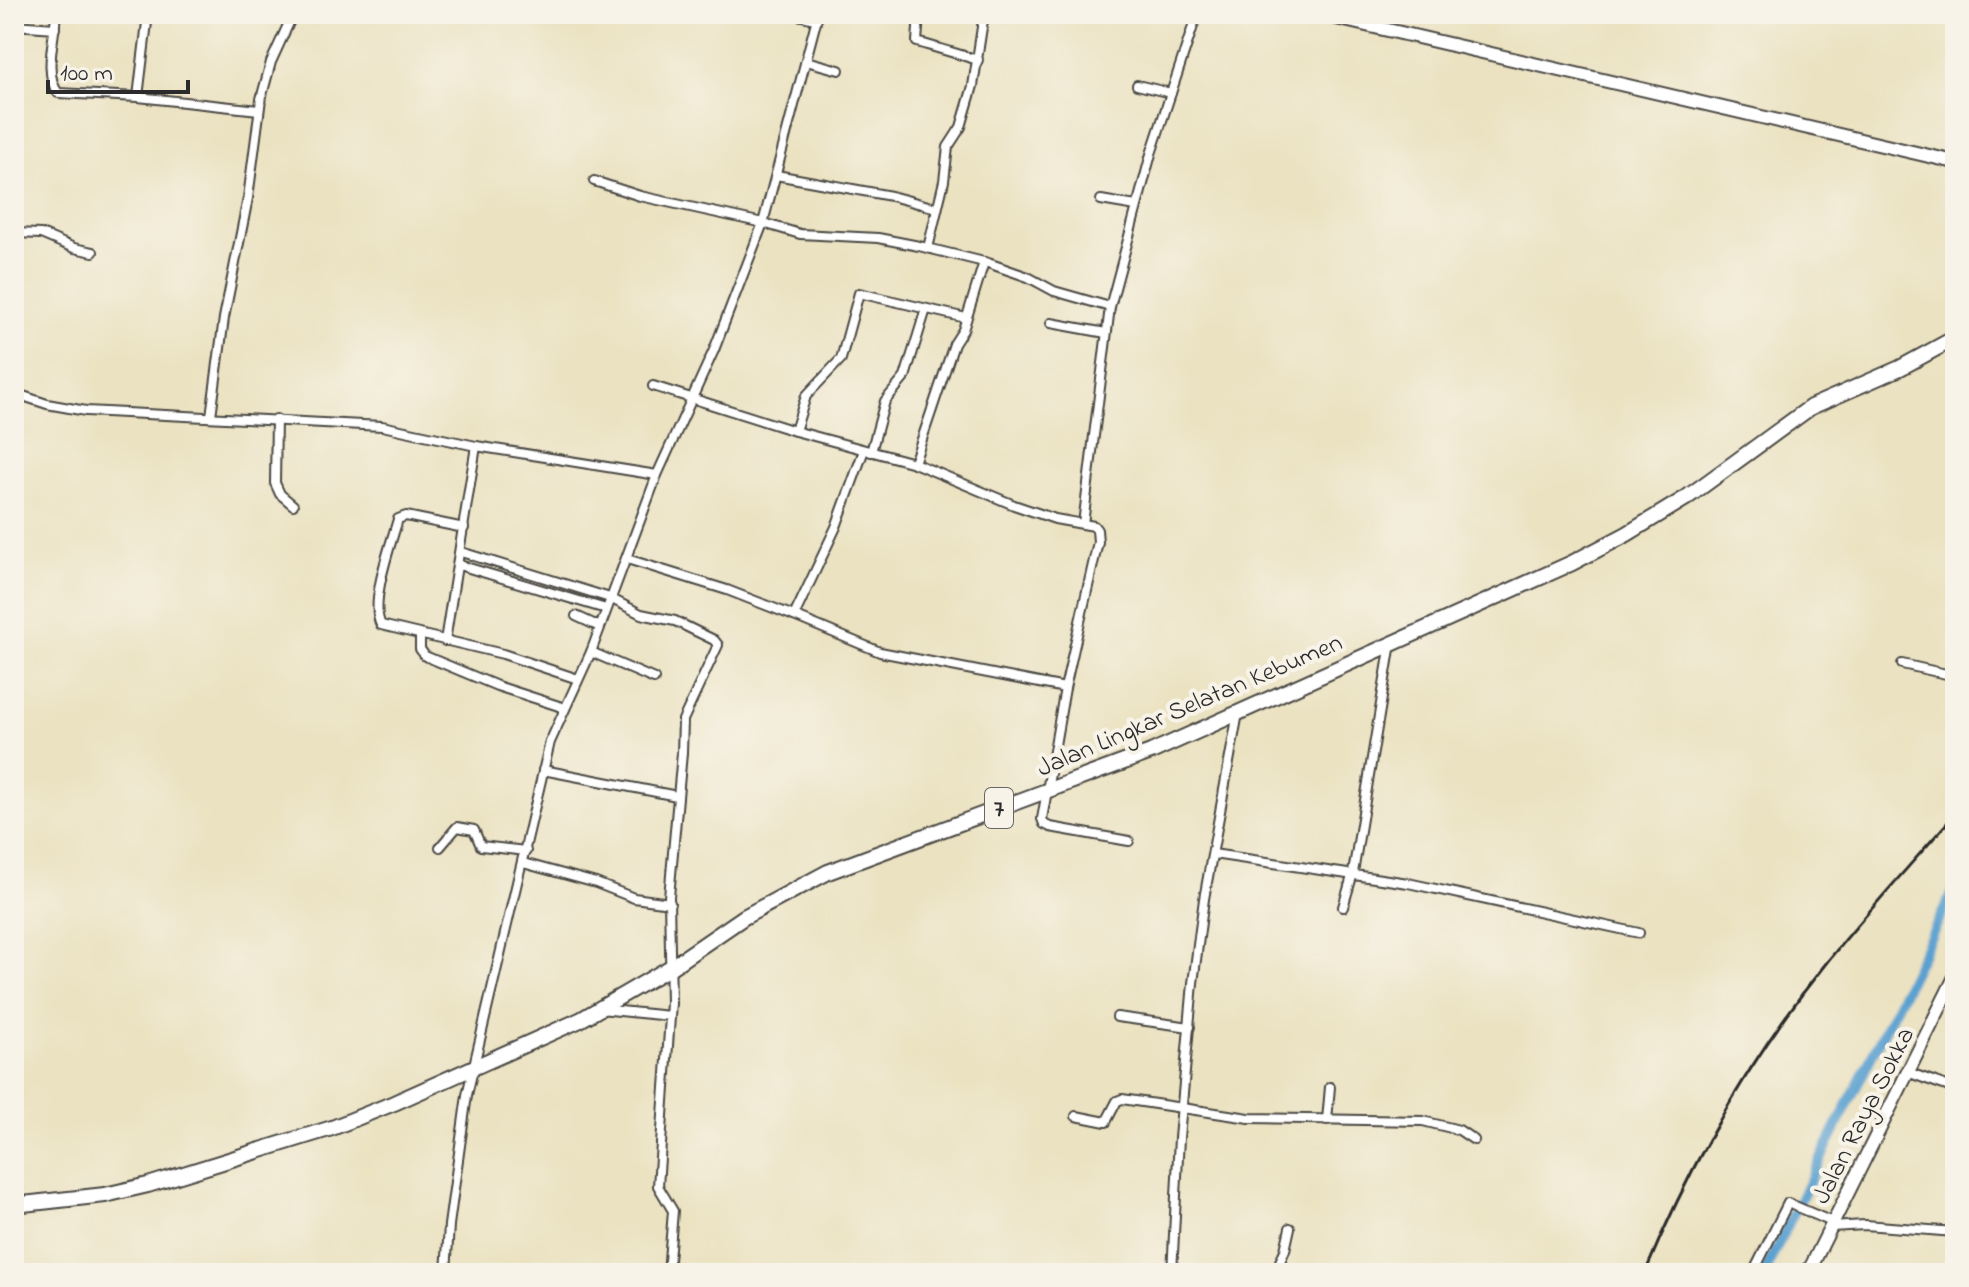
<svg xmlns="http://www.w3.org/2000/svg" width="1969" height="1287" font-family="'Indie Flower',sans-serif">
<rect width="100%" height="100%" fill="#f7f3e8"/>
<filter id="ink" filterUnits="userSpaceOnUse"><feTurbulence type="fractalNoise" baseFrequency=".0125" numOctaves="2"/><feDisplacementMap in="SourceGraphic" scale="16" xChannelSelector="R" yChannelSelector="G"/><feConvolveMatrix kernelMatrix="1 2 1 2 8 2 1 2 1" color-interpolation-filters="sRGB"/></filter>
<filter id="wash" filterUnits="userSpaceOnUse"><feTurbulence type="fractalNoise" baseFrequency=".006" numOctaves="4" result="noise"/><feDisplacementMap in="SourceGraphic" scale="32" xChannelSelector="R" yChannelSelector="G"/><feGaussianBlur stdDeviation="1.8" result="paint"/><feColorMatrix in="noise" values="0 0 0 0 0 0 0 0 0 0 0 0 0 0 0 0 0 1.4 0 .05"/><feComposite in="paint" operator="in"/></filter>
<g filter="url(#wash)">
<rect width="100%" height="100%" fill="#ebe2c1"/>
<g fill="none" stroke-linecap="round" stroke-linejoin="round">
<polyline stroke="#5aa0d0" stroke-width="10" points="1764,1273 1955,888"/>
</g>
</g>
<g filter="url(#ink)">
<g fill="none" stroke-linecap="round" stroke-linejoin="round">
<defs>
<g id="street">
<path d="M56,14c-1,23 -13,59 2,79l80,4 121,13"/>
<polyline points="792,14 816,19"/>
<polyline points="919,14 917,42 978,60"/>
<polyline points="14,25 55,28"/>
<polyline points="806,61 839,70"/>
<polyline points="1137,85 1171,93"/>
<polyline points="138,97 148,14"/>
<polyline points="776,175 891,196 936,208"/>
<polyline points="594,181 640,196 763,223 800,234 878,238 919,246 988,263 1028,277 1054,291 1110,307"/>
<polyline points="1101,200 1136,206"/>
<polyline points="14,233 41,234 74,248 93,252"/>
<polyline points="928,248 944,181 948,147 961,127 973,86 984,14"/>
<polyline points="1051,323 1106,333"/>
<polyline points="653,386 795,431 914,463 1014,505 1055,519 1094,526 1097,530 1098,542 1065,688 1042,819 1044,824 1050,827 1129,841"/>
<polyline points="14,393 47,404 86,411 382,426 476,446 657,475"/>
<polyline points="211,416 224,318 248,198 261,99 271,62 293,14"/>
<polyline points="276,419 275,483 280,494 293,505"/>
<polyline points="795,431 806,396 841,359 859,293 966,318"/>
<polyline points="864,450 836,527 794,616 880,652 1065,688"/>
<polyline points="871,452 885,401 905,377 926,309"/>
<polyline points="914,463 954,344 963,330 984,262"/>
<polyline points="1083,524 1110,307 1151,154 1197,14"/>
<path d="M464,528l-58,-12 -8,3c-7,25 -29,84 -17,106l122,29 75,25"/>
<polyline points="461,552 610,598 641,614 675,621 714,640 718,645 683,720 682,753 669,897 671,1003 658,1186 673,1211 668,1273"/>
<polyline points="627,559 727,590 794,616"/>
<polyline points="459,565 606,609"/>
<polyline points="576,616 600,627"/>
<polyline points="420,636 420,649 425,656 497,686 565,708"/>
<polyline points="445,641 476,446"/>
<polyline points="591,652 654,679"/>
<polyline points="1902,664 1955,676"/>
<polyline points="543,770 677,796"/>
<polyline points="440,847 457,827 474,830 481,846 526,851"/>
<polyline points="1213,854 1408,883 1639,933"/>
<polyline points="523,863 596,883 634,898 670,903"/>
<polyline points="1343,907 1353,873 1391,643"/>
<polyline points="600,1009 670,1016"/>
<polyline points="1117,1017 1190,1027"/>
<polyline points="1907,1072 1955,1089"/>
<polyline points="1076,1116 1106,1122 1117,1101 1122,1099 1249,1118 1423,1121 1459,1130 1474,1140"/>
<polyline points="1327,1120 1330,1087"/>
<polyline points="1831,1227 1865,1225 1955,1232"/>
<polyline points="446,1273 449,1225 467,1095 550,742 591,652 657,475 714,350 763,223 818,14"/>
<polyline points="1172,1273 1179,1138 1193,983 1204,899 1238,713"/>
<polyline points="1275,1273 1285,1250 1290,1228"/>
<polyline points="1753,1273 1788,1203 1832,1222"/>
</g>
<g id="secondary">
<polyline points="1319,14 1955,162"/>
<polyline points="1808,1273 1955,977"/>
</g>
<polyline id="highway" points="14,1205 105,1195 148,1185 332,1128 394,1103 580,1020 671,967 744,917 828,872 1151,752 1572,563 1627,534 1686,498 1811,407 1900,368 1955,338"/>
</defs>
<use href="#street" stroke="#484642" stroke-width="12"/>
<use href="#secondary" stroke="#484642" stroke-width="16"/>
<use href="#highway" stroke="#484642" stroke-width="18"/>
<use href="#street" stroke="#fff" stroke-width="8"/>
<use href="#secondary" stroke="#fff" stroke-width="12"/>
<use href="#highway" stroke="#fff" stroke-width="14"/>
<path stroke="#2b2b2b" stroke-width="3" d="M1645,1273c46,-110 107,-218 182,-311 41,-51 85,-99 128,-148"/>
</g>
</g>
<g text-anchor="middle" stroke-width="8" stroke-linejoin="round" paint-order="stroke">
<rect fill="#f7f3e8" stroke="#686764" stroke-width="2" x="985" y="788" width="28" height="40" rx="6"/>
<g font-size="24" font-weight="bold" fill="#2b2b2b">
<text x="999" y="816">7</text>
</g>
<g font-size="26" fill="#2b2b2b" stroke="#f7f3e8">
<text transform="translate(1189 704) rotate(-23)" y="9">Jalan Lingkar Selatan Kebumen</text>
<text transform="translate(1862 1115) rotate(-63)" y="9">Jalan Raya Sokka</text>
</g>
</g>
<rect width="1969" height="1287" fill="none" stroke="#f7f3e8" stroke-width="48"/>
<path d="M48 80v12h140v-12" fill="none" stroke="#2b2b2b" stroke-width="4"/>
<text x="60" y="80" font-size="24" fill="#2b2b2b" stroke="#f7f3e8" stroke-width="6" paint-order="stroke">100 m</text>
</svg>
